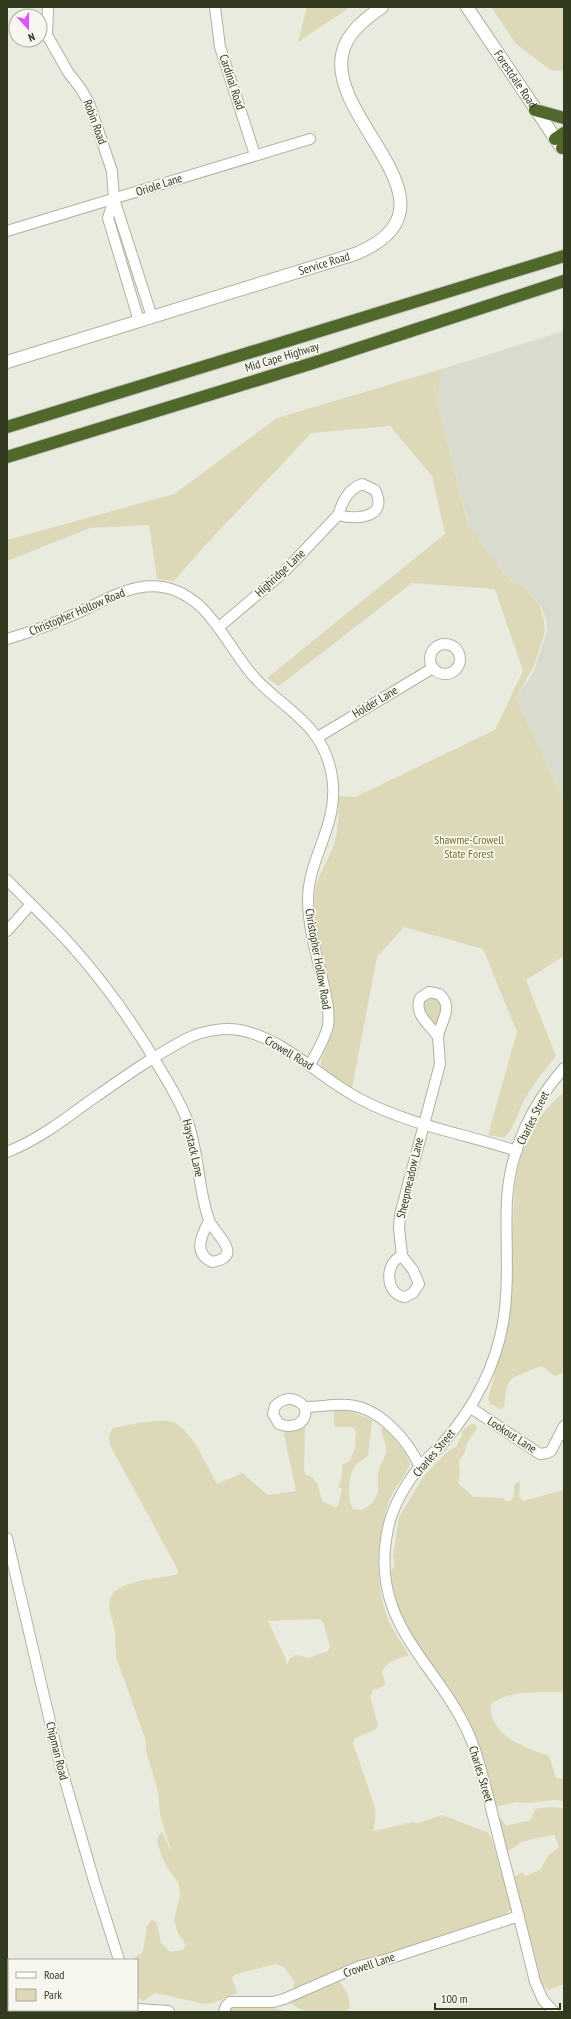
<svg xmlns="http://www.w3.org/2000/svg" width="571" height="2019" font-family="'PT Sans Narrow',sans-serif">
<rect width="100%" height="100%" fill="#e9ebdf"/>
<polygon fill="#d9dbce" points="564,331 564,801 516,698 534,671 547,631 546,619 541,606 524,587 513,583 484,550 469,526 437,402 442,369"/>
<g fill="#ddd8b8" fill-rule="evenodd">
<polygon points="307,7 350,7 298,42"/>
<polygon points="491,7 564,7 564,71 551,70 516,44"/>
<path d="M442,369l-5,33 31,122 17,26 27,33 11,3 16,18 5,16 1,12 -11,34 -18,32 48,103v155l-38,24 30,76c-14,17 -27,33 -36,53 -4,9 -8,24 -17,29l-15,-3 29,-103 -34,-83 -79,-22 -27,30 -25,131 -31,-21c-2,-15 13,-28 13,-43 2,-44 -23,-87 -19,-132 2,-17 13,-30 18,-45 6,-17 6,-34 5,-51l17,1 140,-67 28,-59 -28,-82 -83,-6 -133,103 -12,-8 178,-144 -13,-58 -42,-50 -79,7c-45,50 -94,97 -137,148l-17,-2 -8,-54 -59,3 -83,33v-21l167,-46 103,-76z"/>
<polygon points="434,995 444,1006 436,1026 426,1016 421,1002"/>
<path d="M564,1092v280l-9,4c-6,-3 -8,-8 -14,-10 -8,4 -29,10 -32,16 -4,6 -4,18 -5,26l-4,1 -6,-4h-3l-3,-6 19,-71 8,-143c7,-43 16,-64 49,-93z"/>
<path d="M337,1409l11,1 24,10 -4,36c-4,3 -10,6 -13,10 -7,10 -8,33 -2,43l9,1 11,-7 5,-11v-20l8,-19v-7l-5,-16 2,-2 2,1 20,23 5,12c-5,13 -16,24 -21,37 -13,38 -15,81 -1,118 5,13 14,23 20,35v2c-10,2 -22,6 -26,16l3,11 -1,3 -11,4 -3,6 8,29 -3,5 -20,8 -2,5 22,65c1,8 0,15 -2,23l40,-9 5,1 24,-8 45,17 4,5 21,72 -9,7 -208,74 -2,-4 2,-4 -11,-15 -9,-3 -41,11 -2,4 5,14 -24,10 -8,1 -50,-11 -12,8 -6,-4v-37h-6l12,-8 4,-26 5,-7 5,4 4,20 9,9 13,-2 3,-5 -8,-12 -4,-13 6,-25 -1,-11 -12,-17 -5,-10 -5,-15 2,-7 3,-3 10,21 -12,-38 -2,-23 -12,-41v-10l-30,-84 -1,-25 -6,-25 1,-9 4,-6 9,-6 20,-6 33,-5 2,-2v-3l-67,-123c-3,-7 -3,-12 2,-19 17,-3 37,-8 55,-7 21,1 39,46 49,63l25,-11 26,22 28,-4 -12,-57 3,-4 15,-6 3,3 -1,43 2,5 6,2 6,8 4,16 13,6 3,-1 4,-16 -2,-3 -2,1 4,-12v-11l8,-4 5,-14 1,-16 -4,-4h-16l-2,-2v-14zM320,1619l3,3 7,25 -2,4 -19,7 -14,-3 -5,4 -3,6 -2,-8 -17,-36z"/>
<path d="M471,1424h4l2,4c-3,6 -8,11 -10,16 -2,7 -3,11 -8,17l1,14 -2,8 16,14 28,1 4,3h4l4,-5v-11l5,-4 1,4 -1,11 4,5 41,-11v202c-24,1 -53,-3 -73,12 -4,31 35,44 58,52l7,22 8,1v22l-11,-1 -24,3 -12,-1 -23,5 -17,-61 -21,-46 -47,-64 -16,-37 -2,-28 4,-6 -2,-9 6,-39 24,-40 23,-24 11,-7 2,-6 3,-4v-5z"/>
<path d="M551,1807l13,1v176l-15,6 -6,-4 -3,-6 -26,-103 8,-5 4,4 14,-6 9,-15 10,-8 -5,-12c-4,0 -31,6 -34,8 -5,3 -8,8 -14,8l-8,-31 3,-2 5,8 25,-6 4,-11z"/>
<polygon points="338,1979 348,1994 350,2007 345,2012 307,2012 291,2004 290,2001"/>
<polygon points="233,2006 273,2008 289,2012 228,2012 230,2008"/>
</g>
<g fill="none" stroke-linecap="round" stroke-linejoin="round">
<defs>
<g id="street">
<polyline points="48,7 47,35 68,72 81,89 89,103 112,171 114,199 152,317"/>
<polyline points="215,7 220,47 255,155"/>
<polyline points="114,199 108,218 139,321"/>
<polyline points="7,231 310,139"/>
<path d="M362,484l13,6c14,28 -18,30 -37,25 5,-14 9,-25 24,-31z"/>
<polyline points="219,627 283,573 338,515"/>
<path d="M7,639c24,-7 46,-15 68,-25 44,-20 81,-47 125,-8 22,21 35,50 55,72 32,34 68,46 77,98 8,49 -24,80 -24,124 0,27 9,56 15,82 3,14 7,29 5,44 -3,13 -12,27 -18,39"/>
<circle cx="445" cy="659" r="15"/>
<polyline points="318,737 433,668"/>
<path d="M7,880c21,21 43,42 63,64 35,39 66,83 92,128 9,15 19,31 25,48 12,31 11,70 22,100 5,14 37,36 3,42 -19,-9 -11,-26 -3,-41"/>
<polyline points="7,931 31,904"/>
<path d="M429,992l10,2c16,13 1,28 -1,43 -7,-12 -25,-22 -18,-39z"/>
<path d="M7,1152c28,-11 53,-29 77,-47 33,-23 66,-47 102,-66 17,-9 43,-13 62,-7 43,12 74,48 114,68 48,25 103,34 155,51"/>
<polyline points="402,1256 399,1228 400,1215 440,1064 438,1037"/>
<path d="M402,1256l11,14 6,14 -6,9 -8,4c-20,-2 -21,-35 -3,-41z"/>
<path d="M305,1407c-10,-10 -19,-11 -30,-1l-2,8 6,10c14,5 29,0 26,-17 15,0 29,-3 43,-2 31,2 60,35 72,62"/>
<polyline points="471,1408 540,1454 547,1453 551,1451 564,1426"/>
<polyline points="7,1538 59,1760 94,1881 119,1960"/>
<polyline points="224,2012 226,2006 230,2002 273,2002 284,1999 360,1966 388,1959 519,1916"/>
<path d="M554,2012l-11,-12 -8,-18c-10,-42 -21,-84 -32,-126 -9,-35 -17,-71 -28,-106 -29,-85 -111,-121 -86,-226 5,-20 18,-41 30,-57 8,-9 17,-16 25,-25 30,-35 51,-73 59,-119 7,-41 2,-83 4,-124 3,-49 25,-95 57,-131"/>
</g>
<g id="secondary">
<path id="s1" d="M467,7l94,140"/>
<path id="s2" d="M7,362l348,-108c115,-47 -26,-131 -13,-199 4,-22 23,-36 40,-48"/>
<polyline points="137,2010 168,2012"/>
<polyline points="90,2012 106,2010"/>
</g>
<g id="highway">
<polyline points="535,110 564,118"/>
<polyline points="555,139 564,133"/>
<polyline points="562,148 564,146"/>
<polyline points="7,427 564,256"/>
<polyline points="7,457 313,363 564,281"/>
</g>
</defs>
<use href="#street" stroke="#aeb3a2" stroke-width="12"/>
<use href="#secondary" stroke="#adb49b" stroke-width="14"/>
<use href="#highway" stroke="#c6c8c1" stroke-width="14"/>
<use href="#street" stroke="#fff" stroke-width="10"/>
<use href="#secondary" stroke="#fff" stroke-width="12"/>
<use href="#highway" stroke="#50682c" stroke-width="12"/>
</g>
<g text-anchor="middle" stroke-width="3.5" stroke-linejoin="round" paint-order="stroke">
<g font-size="12" fill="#323b20" stroke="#f7f7f0">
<text dy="4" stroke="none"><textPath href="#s1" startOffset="87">Forestdale Road</textPath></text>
<text transform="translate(232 82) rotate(72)" y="4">Cardinal Road</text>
<text transform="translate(95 122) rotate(70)" y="4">Robin Road</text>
<text transform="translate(159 185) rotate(-18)" y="4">Oriole Lane</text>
<text dy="4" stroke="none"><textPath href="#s2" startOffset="332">Service Road</textPath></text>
<text transform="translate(282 357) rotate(-17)" y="4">Mid Cape Highway</text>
<text transform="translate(280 573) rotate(-43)" y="4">Highridge Lane</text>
<text transform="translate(77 612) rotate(-23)" y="4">Christopher Hollow Road</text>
<text transform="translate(375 702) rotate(-31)" y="4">Holder Lane</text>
<text transform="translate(318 959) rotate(80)" y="4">Christopher Hollow Road</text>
<text transform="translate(289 1053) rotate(31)" y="4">Crowell Road</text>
<text transform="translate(533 1118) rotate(-64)" y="4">Charles Street</text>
<text transform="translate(193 1148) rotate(77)" y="4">Haystack Lane</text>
<text transform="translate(410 1178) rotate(-77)" y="4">Sheepmeadow Lane</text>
<text transform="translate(512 1435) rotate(33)" y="4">Lookout Lane</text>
<text transform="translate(434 1453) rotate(-50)" y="4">Charles Street</text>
<text transform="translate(57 1751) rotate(76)" y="4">Chipman Road</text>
<text transform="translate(481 1774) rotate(73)" y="4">Charles Street</text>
<text transform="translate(369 1965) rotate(-19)" y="4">Crowell Lane</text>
</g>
<g font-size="12" fill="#72722a" stroke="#f7f7f0">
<text x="469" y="844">Shawme-Crowell<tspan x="469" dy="14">State Forest</tspan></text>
</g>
</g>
<rect width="571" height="2019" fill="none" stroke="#323b20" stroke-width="16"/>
<rect x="8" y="1959" width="130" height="52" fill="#f7f7f0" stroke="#a8ac9d"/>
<rect x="16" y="1972" width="20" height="6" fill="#ffffff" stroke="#a8ac9d"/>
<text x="44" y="1979" font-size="12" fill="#323b20">Road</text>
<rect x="16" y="1989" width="20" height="12" fill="#ddd8b8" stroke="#a8ac9d"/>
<text x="44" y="1999" font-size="12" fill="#323b20">Park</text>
<g transform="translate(28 28) rotate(159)"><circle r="19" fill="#f7f7f0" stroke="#a8ac9d"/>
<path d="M0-3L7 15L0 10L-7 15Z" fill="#dc54f4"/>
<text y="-6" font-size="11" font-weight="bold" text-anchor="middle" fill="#323b20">N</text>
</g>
<path d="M435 2003v6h125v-6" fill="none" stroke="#323b20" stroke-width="2"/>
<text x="441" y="2003" font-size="12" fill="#323b20" stroke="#f7f7f0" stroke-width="3" paint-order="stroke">100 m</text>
</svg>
